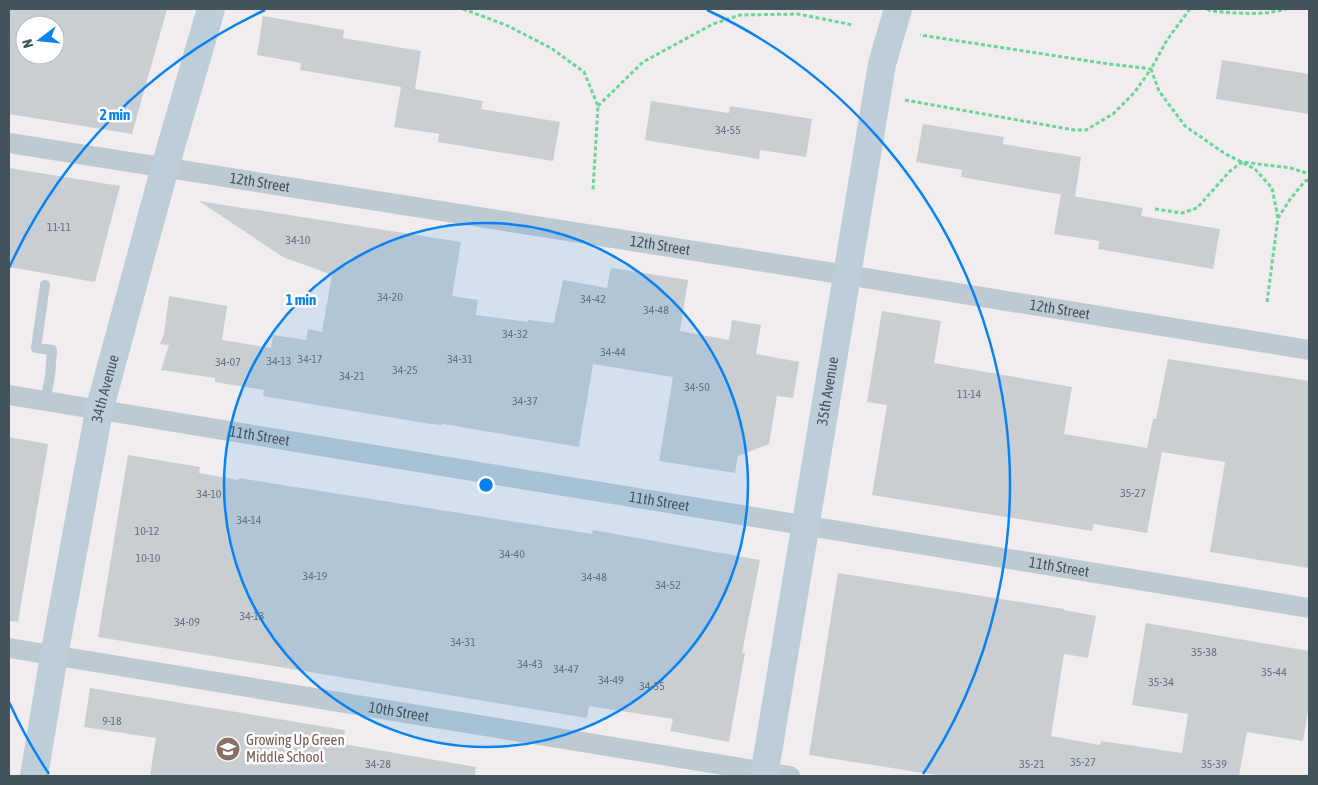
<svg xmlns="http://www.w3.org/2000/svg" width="1318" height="785" font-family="'Asap Condensed',sans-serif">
<rect width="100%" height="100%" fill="#f1edee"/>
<g fill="#c9ced3" fill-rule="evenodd">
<path d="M9,9h158l-35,125 -123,-20zM25,25h30v30h-30z"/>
<polygon points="263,16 344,30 343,38 421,51 415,89 483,101 481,109 560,122 553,161 438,142 439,134 394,127 401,87 300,70 301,63 257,55"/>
<polygon points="1222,60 1309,74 1309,114 1216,99"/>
<polygon points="651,101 729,113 730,106 812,119 806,157 760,150 759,159 645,140"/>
<polygon points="923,124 1004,137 1003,144 1081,157 1075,197 961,177 962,170 916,162"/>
<polygon points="9,168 120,186 95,282 9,267"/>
<polygon points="1061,194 1143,208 1141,216 1220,229 1213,269 1098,249 1099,241 1054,234"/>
<polygon points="199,201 461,242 452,296 478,300 476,315 528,322 528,320 554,323 563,280 607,288 611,268 688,280 680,331 729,340 732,320 761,325 756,354 799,362 793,398 777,396 769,444 738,456 735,473 659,461 673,377 593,364 579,447 443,424 442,425 431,424 263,396 264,390 215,382 215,378 161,370 169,345 160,344 164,334 169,296 227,306 222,340 271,348 273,335 306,340 308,329 322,332 332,275 283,257"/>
<polygon points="882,311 941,321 934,363 1072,387 1064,434 1147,448 1153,419 1156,419 1168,359 1309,381 1309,568 1210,552 1225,462 1162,452 1147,533 1094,524 1092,531 872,495 887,405 867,402"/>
<polygon points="9,437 48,444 18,622 9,621"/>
<polygon points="128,455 200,467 199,473 239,480 239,478 592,534 593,530 760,560 742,653 745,653 729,742 670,731 673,719 589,706 587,718 98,637"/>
<polygon points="838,573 1064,609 1064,610 1096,616 1088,658 1064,654 1051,736 1100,745 1101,741 1182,753 1188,714 1132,705 1146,623 1309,651 1309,705 1303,741 1247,732 1239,776 943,776 809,755"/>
<polygon points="90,688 345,730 343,744 476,767 475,776 150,776 156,738 84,727"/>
</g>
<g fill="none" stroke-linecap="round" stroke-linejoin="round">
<g stroke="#6bd597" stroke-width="3" stroke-dasharray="4 2.5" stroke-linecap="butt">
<polyline points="463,9 506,25 551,48 584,72 598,106 593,190"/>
<polyline points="1190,9 1167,40 1151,69 1159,91 1185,126 1224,153 1255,169 1272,188 1278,218"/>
<path d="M1207,9l4,2c25,2 51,5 75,-2"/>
<polyline points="905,100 1074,130 1086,130 1113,114 1134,93 1151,69 1102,63 920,35"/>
<polyline points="598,106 643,62 713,24 740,15 798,14 853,25"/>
<polyline points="1155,209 1182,213 1197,208 1230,171 1242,162 1291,168 1309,174"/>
<polyline points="1267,302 1278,218 1291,198 1305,181 1309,180"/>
</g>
<polyline stroke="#bdcad2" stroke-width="10" points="45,285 36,348 52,350 50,376 45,402"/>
<g stroke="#bdcad2" stroke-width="20">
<path id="s1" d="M9,143l838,132 462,75"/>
<path id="s2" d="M9,395l1300,213"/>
<path id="s3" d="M9,648l781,128"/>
</g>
<g stroke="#beced9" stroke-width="28">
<path id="s4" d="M34,776l20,-120 45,-245 66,-244 46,-158"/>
<path id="s5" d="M764,776l118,-712 16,-55"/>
</g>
</g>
<circle cx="486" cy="485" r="262" fill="#0682f2" fill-opacity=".12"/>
<g fill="none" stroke="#0682f2" stroke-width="2.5">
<circle cx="486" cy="485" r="262"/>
<path d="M49 774A524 524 0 0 1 9 702M9 268A524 524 0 0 1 265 10M707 10A524 524 0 0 1 923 774"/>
</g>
<defs>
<symbol id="school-disc" viewBox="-11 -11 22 22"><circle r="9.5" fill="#8d6e63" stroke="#fff"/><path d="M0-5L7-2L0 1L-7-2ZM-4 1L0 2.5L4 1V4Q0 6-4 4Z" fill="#fff"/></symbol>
</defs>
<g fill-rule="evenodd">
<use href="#school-disc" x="214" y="735" width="28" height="28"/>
</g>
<g text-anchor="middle" stroke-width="5" stroke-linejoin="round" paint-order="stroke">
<g font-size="12" fill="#65727a">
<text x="728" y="134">34-55</text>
<text x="59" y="231">11-11</text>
<text x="298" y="244">34-10</text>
<text x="390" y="301">34-20</text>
<text x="593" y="303">34-42</text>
<text x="656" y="314">34-48</text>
<text x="515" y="338">34-32</text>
<text x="613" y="356">34-44</text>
<text x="310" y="363">34-17</text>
<text x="460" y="363">34-31</text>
<text x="279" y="365">34-13</text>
<text x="228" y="366">34-07</text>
<text x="405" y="374">34-25</text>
<text x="352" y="380">34-21</text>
<text x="697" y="391">34-50</text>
<text x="969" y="398">11-14</text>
<text x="525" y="405">34-37</text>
<text x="1133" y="497">35-27</text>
<text x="209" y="498">34-10</text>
<text x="249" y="524">34-14</text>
<text x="147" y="535">10-12</text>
<text x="512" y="558">34-40</text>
<text x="148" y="562">10-10</text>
<text x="315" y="580">34-19</text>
<text x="594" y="581">34-48</text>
<text x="668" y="589">34-52</text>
<text x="252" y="620">34-13</text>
<text x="187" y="626">34-09</text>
<text x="463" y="646">34-31</text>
<text x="1204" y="656">35-38</text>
<text x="530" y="668">34-43</text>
<text x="566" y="673">34-47</text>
<text x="1274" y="676">35-44</text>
<text x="611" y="684">34-49</text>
<text x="1161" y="686">35-34</text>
<text x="652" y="690">34-55</text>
<text x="112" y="725">9-18</text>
<text x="1083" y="766">35-27</text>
<text x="378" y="768">34-28</text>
<text x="1032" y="768">35-21</text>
<text x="1214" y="768">35-39</text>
</g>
<g font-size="15" fill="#44545d" stroke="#fff">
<text dy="5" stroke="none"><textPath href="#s1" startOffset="254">12th Street</textPath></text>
<text dy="5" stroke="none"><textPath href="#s1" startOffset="659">12th Street</textPath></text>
<text dy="5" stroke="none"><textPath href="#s1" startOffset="1064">12th Street</textPath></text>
<text dy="5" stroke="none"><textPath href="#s4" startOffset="394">34th Avenue</textPath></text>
<text dy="5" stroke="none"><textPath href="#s5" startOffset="390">35th Avenue</textPath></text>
<text dy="5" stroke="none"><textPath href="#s2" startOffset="254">11th Street</textPath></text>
<text dy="5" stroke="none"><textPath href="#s2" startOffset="659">11th Street</textPath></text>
<text dy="5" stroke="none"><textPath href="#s2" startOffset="1064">11th Street</textPath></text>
<text dy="5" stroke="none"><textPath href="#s3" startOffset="395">10th Street</textPath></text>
</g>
<g font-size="15" fill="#785e54" stroke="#fff" text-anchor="start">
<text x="246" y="745">Growing Up Green<tspan x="246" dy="17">Middle School</tspan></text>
</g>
</g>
<circle cx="486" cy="485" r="8" fill="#0682f2" stroke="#fff" stroke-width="2.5"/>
<g font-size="15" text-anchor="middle" font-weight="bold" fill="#0682f2" stroke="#fff" stroke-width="5" stroke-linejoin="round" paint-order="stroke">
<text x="115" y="120">2 min</text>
<text x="301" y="305">1 min</text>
</g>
<rect width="1318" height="785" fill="none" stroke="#44545d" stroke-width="20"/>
<g transform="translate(40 40) rotate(254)"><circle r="24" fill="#ffffff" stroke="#b4bbbe"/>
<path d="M0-4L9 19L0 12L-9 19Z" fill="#0682f2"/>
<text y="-8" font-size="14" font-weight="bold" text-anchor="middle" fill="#44545d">N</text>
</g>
</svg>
